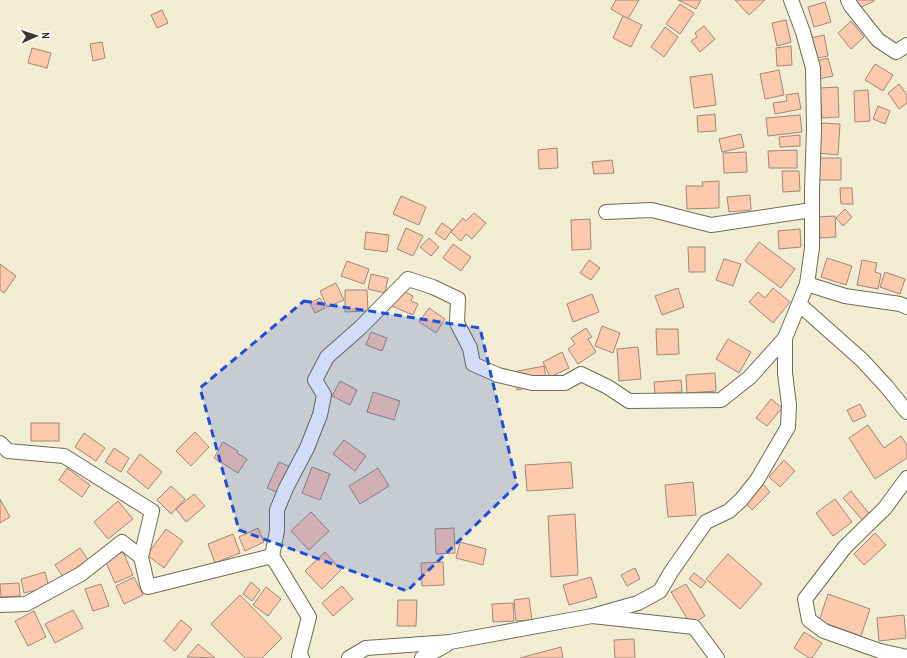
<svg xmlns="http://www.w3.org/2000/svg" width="907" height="658" font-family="'Archivo Narrow',sans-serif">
<rect width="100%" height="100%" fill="#f2ecd3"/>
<g fill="#fdc9ad" stroke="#9f887b">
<polygon points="616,0 639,0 628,19 611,9"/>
<polygon points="678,0 701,0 696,9"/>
<polygon points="735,0 765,0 749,15"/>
<polygon points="855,0 874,0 874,1 859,8"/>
<polygon points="825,2 831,22 814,27 808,7"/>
<polygon points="680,4 694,13 680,34 666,24"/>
<polygon points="162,10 168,23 157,28 151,15"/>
<polygon points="623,16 642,25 631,47 613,38"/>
<polygon points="786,20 791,42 777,46 772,23"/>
<polygon points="851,21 864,37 851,49 838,33"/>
<polygon points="704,26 715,39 700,52 691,41 697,37 695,33"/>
<polygon points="665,27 678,37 664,57 651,47"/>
<polygon points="824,35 828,56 812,59 807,39"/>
<polygon points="102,42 105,58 93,61 90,44"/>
<polygon points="791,46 792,65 777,66 776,48"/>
<polygon points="32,48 51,53 47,68 28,63"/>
<polygon points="828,58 833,76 818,79 813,62"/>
<polygon points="875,64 893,75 883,91 865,80"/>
<polygon points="779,70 784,95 765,99 760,74"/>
<polygon points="712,74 716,105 694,108 690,77"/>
<polygon points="899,84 907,95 907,103 899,109 888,93"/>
<polygon points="838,87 839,117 822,118 820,88"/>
<polygon points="868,90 870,121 855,122 854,91"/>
<polygon points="798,93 801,109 775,114 773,103 787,101 786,95"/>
<polygon points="878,106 890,111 885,124 873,119"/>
<polygon points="715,114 716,131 698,132 697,116"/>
<polygon points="800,115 802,132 768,136 766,118"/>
<polygon points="819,123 840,124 838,155 818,153"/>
<polygon points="741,134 744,147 722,152 719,139"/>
<polygon points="800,135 800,146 780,147 779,137"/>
<polygon points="557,148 558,168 539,169 538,150"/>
<polygon points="797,150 797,168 769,168 768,151"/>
<polygon points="746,152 747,172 724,173 723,153"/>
<polygon points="816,158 841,158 841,180 817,180"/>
<polygon points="612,160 614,173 594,174 592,162"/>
<polygon points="782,171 799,171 800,191 783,192"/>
<polygon points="719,181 719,208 687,209 686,186 703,186 702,182"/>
<polygon points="840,188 852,188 853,204 841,204"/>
<polygon points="750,195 751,210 729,212 727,197"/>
<polygon points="401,196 426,207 419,225 393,214"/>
<polygon points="845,209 852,217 843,226 836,218"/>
<polygon points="474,213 486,223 472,239 466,234 461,241 451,232 463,218 466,221"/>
<polygon points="835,216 836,237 820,238 819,217"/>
<polygon points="590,219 591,249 572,250 571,220"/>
<polygon points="442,223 452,230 445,240 435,233"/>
<polygon points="406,228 423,236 413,256 397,249"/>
<polygon points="800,229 801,247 779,249 778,231"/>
<polygon points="366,232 389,235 387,252 364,249"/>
<polygon points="429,238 439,247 431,256 420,247"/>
<polygon points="759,242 795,269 781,288 745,261"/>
<polygon points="453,244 471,257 461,271 443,258"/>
<polygon points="688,247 705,247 705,272 689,272"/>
<polygon points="827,258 852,266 846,285 821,277"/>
<polygon points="724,259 741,264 733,286 716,280"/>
<polygon points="589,260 600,268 591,280 580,273"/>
<polygon points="862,260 877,263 875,272 881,274 878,289 857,285"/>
<polygon points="347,261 369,269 364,284 341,276"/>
<polygon points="0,264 16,276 4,293 0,290"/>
<polygon points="885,272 905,279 900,294 880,287"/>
<polygon points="371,274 388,278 385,293 368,289"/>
<polygon points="336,283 344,300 327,307 320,291"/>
<polygon points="395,287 413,296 411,301 418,304 413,315 387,304"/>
<polygon points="678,288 684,307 662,315 655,296"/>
<polygon points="773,288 790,302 773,323 749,302 758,292 765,298"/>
<polygon points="345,290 367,290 368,311 345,312"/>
<polygon points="592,294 599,312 573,322 567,304"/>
<polygon points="320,298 325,308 315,313 310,303"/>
<polygon points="429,308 445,319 436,333 419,322"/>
<polygon points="602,326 620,333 613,353 595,346"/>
<polygon points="586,328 592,337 588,339 596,352 578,364 568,349 575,344 571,338"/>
<polygon points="656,329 678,329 679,354 657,355"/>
<polygon points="371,332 387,338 382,351 366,345"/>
<polygon points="728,339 751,352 739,373 716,359"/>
<polygon points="638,347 641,379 619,381 617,349"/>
<polygon points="562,352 569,368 550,377 543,362"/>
<polygon points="544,366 547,384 517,390 513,372"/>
<polygon points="715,373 716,391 687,393 686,375"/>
<polygon points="681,380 682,392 655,394 654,382"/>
<polygon points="340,381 357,390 350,405 332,396"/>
<polygon points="373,392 400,401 394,420 367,412"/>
<polygon points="771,399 782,408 767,426 756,418"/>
<polygon points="860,404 866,416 853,422 847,410"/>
<rect x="31" y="423" width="28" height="18"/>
<polygon points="868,425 884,448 901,436 907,445 907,458 875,479 849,438"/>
<polygon points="195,432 209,447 191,466 176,451"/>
<polygon points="84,433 105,448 96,461 75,447"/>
<polygon points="344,440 366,456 355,471 333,454"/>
<polygon points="223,442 238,451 237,453 247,459 238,473 214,458"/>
<polygon points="114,448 129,458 121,472 105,462"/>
<polygon points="140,454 162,472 148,489 127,472"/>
<polygon points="784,460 795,471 780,487 769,477"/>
<polygon points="279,462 293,468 281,494 267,488"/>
<polygon points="571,462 573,488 527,491 525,465"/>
<polygon points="312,467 330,474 320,500 302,493"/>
<polygon points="67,468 90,485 82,497 59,480"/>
<polygon points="378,468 389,486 360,504 349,486"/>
<polygon points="693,482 696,515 668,517 665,485"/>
<polygon points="762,483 770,492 752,510 744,501"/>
<polygon points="171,486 185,499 171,514 157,500"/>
<polygon points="851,491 871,516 864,522 843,498"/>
<polygon points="194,494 205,506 186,522 176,509"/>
<polygon points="0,499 10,517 0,523"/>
<polygon points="835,499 852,522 833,536 816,513"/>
<polygon points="118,501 133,519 108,539 94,522"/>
<polygon points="311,512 329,531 309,550 291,531"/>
<polygon points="575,514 578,575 551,577 548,516"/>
<polygon points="258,528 264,542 245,551 239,537"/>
<polygon points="454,528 455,553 436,554 435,529"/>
<polygon points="166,529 183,541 164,568 147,555"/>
<polygon points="875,533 886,545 864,565 854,554"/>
<polygon points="233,534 240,553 215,563 208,544"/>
<polygon points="460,542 486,549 483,565 456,558"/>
<polygon points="80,548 88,560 63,577 55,565"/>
<polygon points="123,552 133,575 115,583 105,560"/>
<polygon points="325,552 341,570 322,589 305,571"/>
<polygon points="728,554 762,584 740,609 706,579"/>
<polygon points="443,562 444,585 422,586 421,563"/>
<polygon points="635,568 640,579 627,586 621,575"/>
<polygon points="45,572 49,587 24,593 21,579"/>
<polygon points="694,573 706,582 701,588 689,579"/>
<polygon points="134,577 143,595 124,604 116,586"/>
<polygon points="591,577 597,597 569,605 563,585"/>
<polygon points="251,582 260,590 252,601 243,594"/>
<polygon points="19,583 20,596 1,597 0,584"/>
<polygon points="101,584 109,606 93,611 85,589"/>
<polygon points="686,584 705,616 691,625 671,592"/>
<polygon points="342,586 353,599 333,616 322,603"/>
<polygon points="266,587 281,599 268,616 253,605"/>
<polygon points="828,594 870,609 861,636 819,621"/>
<polygon points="240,595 282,638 262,658 245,658 211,624"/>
<polygon points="529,598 532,620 516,621 514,600"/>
<polygon points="398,600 417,600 416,626 397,626"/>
<polygon points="513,603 514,621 493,622 492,604"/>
<polygon points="73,610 83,628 55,643 45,624"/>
<polygon points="34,611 46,637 28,646 15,621"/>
<polygon points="904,615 906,638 879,641 877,618"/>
<polygon points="181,620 192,629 175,651 164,641"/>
<polygon points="804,632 822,643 812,658 809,658 794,648"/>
<polygon points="634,639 635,658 615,658 614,640"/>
<polygon points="198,644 215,658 187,657"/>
<polygon points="561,647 563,658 520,658"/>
</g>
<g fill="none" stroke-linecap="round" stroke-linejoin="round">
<defs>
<g id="street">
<polyline points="848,0 851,6 878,40 896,52 907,45"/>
<polyline points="606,212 652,210 711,225 812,210"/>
<polyline points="807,284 845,296 900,304 907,307"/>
<polyline points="799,304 862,360 886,386 907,412"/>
<polyline points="0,443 8,451 64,456 152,511 141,557 148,587 272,556 309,617 299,656 302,658"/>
<polyline points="907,478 885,508 845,547 805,599 809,620 824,631 880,651 907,657"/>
<polyline points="272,556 277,531 277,510 286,488 307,448 320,415 324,395 315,380 327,357 361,327 408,279 433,287 458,299 457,323 470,348 473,364 498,375 532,383 565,383 581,374 608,387 629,401 721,400 750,377 785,338"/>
<polyline points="0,605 26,604 81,574 122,542 141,557"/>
<polyline points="592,616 638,603 660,591 671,572 706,522 729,511 741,500 757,480 788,427 789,405 785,373 785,338 807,284 812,248 812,191 814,129 813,68 803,32 791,0"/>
<polyline points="349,658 366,648 450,642 592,616 694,627 717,658"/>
<polyline points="422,658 446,645"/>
</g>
</defs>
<use href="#street" stroke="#706b55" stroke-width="16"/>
<use href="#street" stroke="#fff" stroke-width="14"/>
</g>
<path fill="#1d4ed8" fill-opacity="0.2" stroke="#1d4ed8" stroke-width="3" stroke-dasharray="8 5" stroke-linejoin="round" d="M304,301l176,27 37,157 -110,106 -168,-61 -39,-142z"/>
<g transform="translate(36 36) rotate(87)" stroke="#ffffff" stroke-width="3" paint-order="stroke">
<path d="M0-3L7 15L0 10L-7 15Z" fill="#3b392f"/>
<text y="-6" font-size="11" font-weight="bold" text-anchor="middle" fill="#3b392f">N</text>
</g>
</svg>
